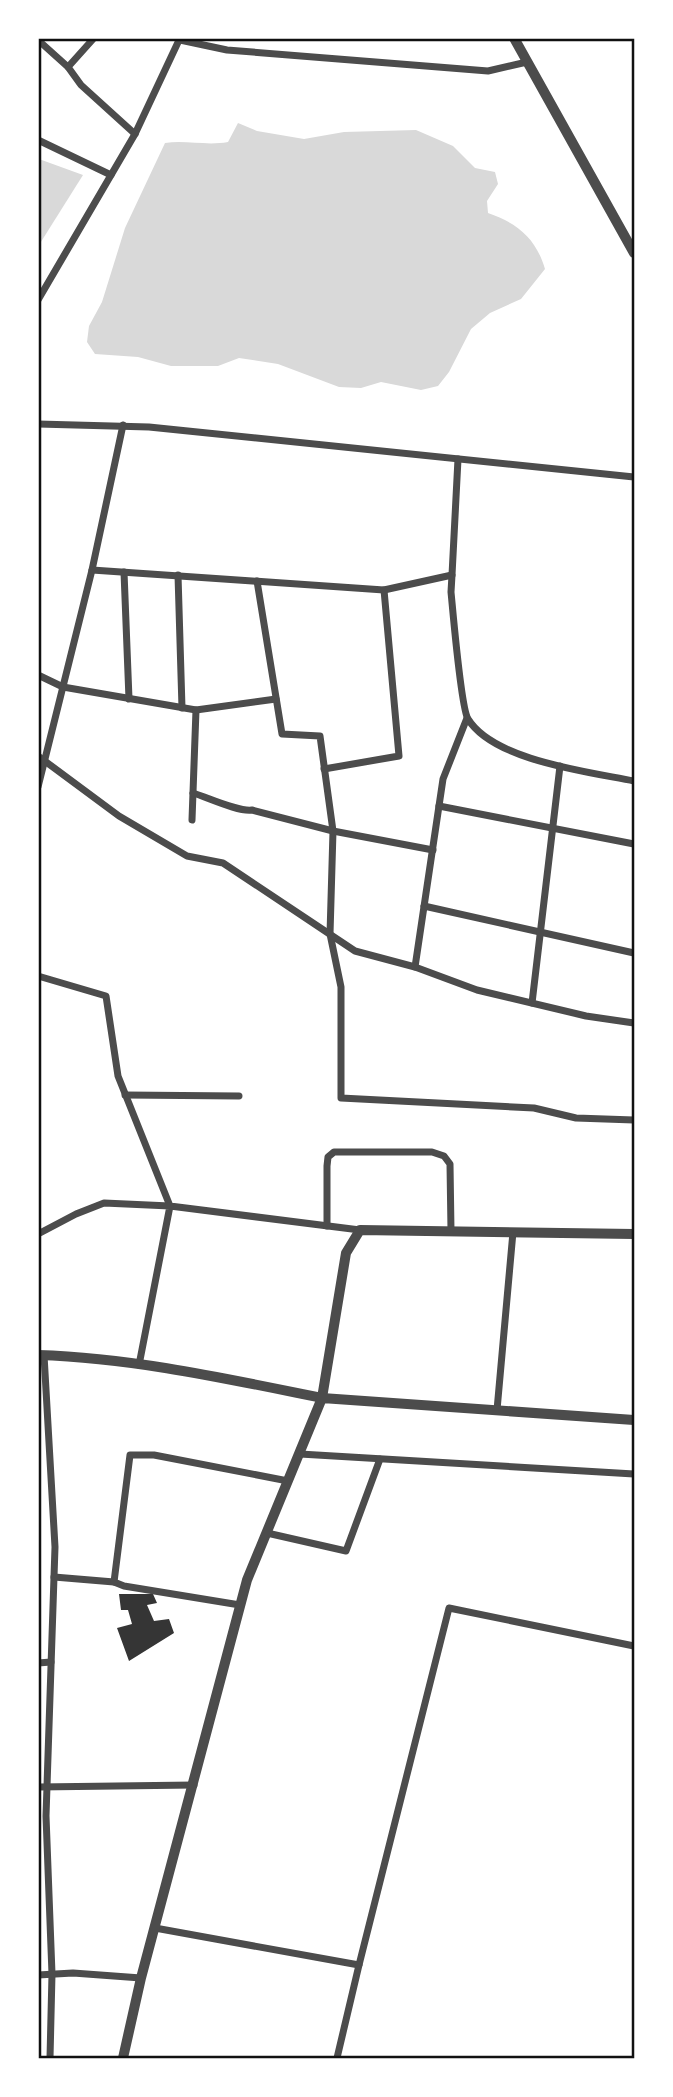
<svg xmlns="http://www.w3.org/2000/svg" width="673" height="2097" font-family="Poppins,sans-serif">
<rect width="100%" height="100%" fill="#fff"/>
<g fill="#d9d9d9">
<path d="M238,123l19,8 47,8 40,-7 72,-2 37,16 22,22 20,4 3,12 -11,17 1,12c29,10 48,25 57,56l-24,30 -31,14 -19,16 -22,43 -11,14 -17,4 -40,-8 -20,6 -22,-1 -61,-23 -39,-6 -21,8h-47l-33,-9 -43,-3 -8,-12 2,-16 13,-24 23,-74 40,-85c21,-3 42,3 63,-1z"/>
<polygon points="39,159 83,175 39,245 38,159"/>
</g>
<polygon fill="#353535" points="119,1594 153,1594 157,1603 147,1605 154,1621 169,1619 174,1633 129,1661 117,1628 132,1624 128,1610 121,1610"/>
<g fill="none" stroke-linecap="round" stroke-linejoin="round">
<g stroke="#4c4c4c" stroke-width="7">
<polyline points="94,38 68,67 81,85 135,134"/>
<polyline points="38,40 68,67"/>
<polyline points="180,40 227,50 488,71 527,62"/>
<polyline points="38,140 111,175"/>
<polyline points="38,300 135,134 180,38"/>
<polyline points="38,424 149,427 634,477"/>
<polyline points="92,570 123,425"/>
<polyline points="124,572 129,699"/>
<polyline points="178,575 182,708"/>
<polyline points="452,575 458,459"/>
<polyline points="257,581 282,734 320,736 333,831 330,934 341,987 341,1098 534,1108 576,1118 634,1120"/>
<polyline points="38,675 63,687 196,710 192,820"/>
<polyline points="196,710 276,699"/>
<polyline points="38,756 119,816 187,856 223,863 355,951 415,967 477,990 586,1016 634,1023"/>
<polyline points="324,769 399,756 384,590"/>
<path d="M38,787l54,-217 292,20 68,-15 -1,17c2,20 10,116 17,127 26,42 122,53 166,62"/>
<path d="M193,793c16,5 45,19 59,17l81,21 100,19"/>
<polyline points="439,806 634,844"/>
<polyline points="424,906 634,953"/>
<polyline points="415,967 443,779 467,718"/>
<polyline points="38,976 106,996 118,1076 170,1206 360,1230"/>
<polyline points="532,1003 560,766"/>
<polyline points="125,1095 239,1096"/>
<polyline points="327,1226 327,1166 328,1157 334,1152 432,1152 444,1156 450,1164 451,1231"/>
<polyline points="38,1234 76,1214 104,1203 170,1206 139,1365"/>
<polyline points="44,1355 55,1547 46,1816 52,1974 50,2058"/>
<polyline points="497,1410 513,1232"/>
<polyline points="300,1454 634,1474"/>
<polyline points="267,1533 346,1551 380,1459"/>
<polyline points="54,1577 114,1582 124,1586 240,1605"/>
<polyline points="114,1582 130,1455 154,1455 288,1481"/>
<polyline points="38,1663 51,1662"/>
<polyline points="38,1787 194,1785"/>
<polyline points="155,1928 359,1965 449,1608 634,1646"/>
<polyline points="38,1975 73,1973 141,1978"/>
<polyline points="337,2058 359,1965"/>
</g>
<g stroke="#4c4c4c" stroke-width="10">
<polyline points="514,38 634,253"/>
<path d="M38,1355c96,3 190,24 284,43l24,-145 14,-23 274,4"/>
<polyline points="123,2058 141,1978 247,1580 322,1398 634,1420"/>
</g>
</g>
<rect width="673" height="2097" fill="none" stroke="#ffffff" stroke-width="80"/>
<rect x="40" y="40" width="593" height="2017" fill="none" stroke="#111" stroke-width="2.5"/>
</svg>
